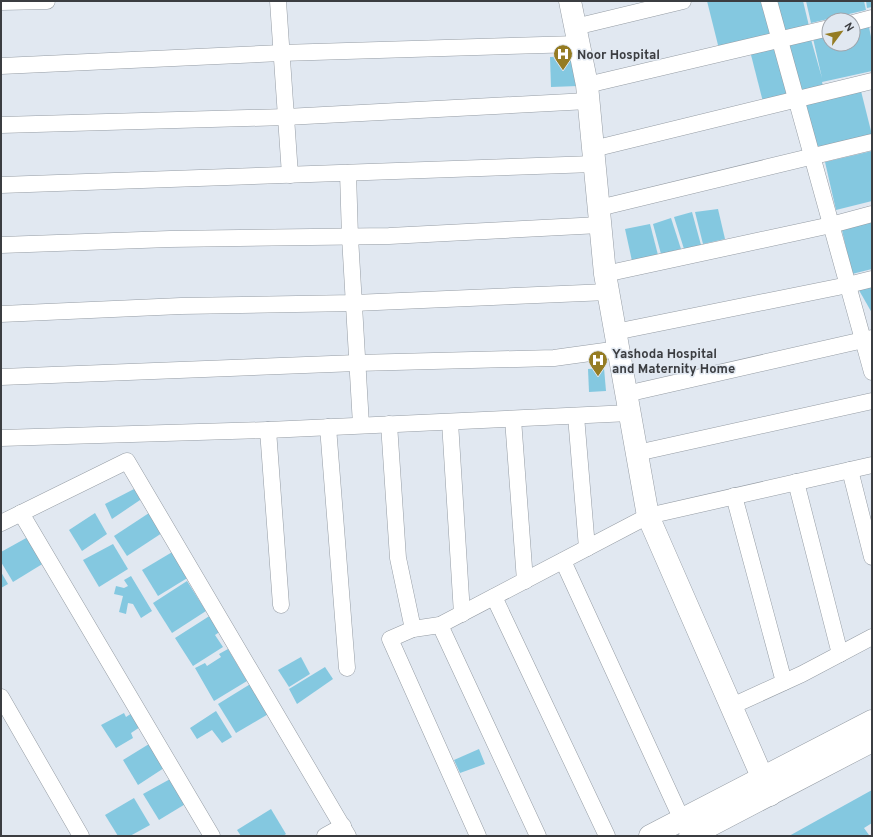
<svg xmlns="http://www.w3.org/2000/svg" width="873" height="837" font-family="Overpass,sans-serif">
<rect width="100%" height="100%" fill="#e1e8f1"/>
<g fill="#84c8e0">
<polygon points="707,1 766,1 774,36 719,49"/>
<polygon points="774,1 803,1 809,26 783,34"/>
<polygon points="806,1 864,1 866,10 811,23"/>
<polygon points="866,1 872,1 872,7 867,8"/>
<polygon points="868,22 872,42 872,71 822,82 823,86 797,92 783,43 810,36 822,78 812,34 829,30 829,44 853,44 853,25"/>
<polygon points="777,45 788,93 763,102 750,51"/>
<polygon points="577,56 578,86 551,87 550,57"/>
<polygon points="860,87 872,135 816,148 805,100"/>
<polygon points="872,151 872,201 836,210 825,162"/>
<polygon points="718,209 725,239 703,244 695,212"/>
<polygon points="692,212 701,245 684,249 674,217"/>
<polygon points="671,218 681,249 661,254 653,224"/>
<polygon points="872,219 872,269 852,274 841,226"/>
<polygon points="650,224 658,255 632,261 625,229"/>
<polygon points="872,282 872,313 856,285"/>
<polygon points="604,368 606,391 589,392 588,369"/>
<polygon points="136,488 143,498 112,519 105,504"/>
<polygon points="95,513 107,534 82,551 69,530"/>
<polygon points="149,513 162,533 127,556 114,536"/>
<polygon points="28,537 44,563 13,582 1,562 1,552"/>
<polygon points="113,544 128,569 99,587 83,560"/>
<polygon points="174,551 189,577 158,596 142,570"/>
<polygon points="1,572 8,584 1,588"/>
<polygon points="131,576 152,611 141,618 133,604 128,603 126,614 119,612 123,596 114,594 116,586 124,588 128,586 124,580"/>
<polygon points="187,581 206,611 172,633 153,603"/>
<polygon points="211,615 221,631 215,635 223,647 193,666 175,638"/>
<polygon points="228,649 247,681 214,701 195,668 205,663 207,666 221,657 219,654"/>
<polygon points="301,657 310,674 289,687 278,670"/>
<polygon points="325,667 333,679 297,704 289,689"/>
<polygon points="252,683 270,713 236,733 218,704"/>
<polygon points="216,711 232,737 222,743 212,730 197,739 190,728"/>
<polygon points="124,713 126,717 132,713 140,727 131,733 133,738 116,748 101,725"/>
<polygon points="149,744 164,768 138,785 123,760"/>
<polygon points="479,749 485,764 460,773 454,760"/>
<polygon points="172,778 187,803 159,820 143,794"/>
<polygon points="872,790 872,823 864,828 869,835 789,836"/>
<polygon points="134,798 150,825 130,836 118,836 105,815"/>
<polygon points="271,809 286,834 283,836 241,836 237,830"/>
</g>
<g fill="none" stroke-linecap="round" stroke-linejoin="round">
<defs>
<g id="street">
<polyline points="278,1 290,175"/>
<polyline points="769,1 872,372"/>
<polyline points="1,2 47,1"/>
<polyline points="853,23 872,18"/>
<polyline points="575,27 683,1"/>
<polyline points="1,66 281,53 578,44"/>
<polyline points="587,85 829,28"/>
<polyline points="1,125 286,117 588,101"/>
<polyline points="593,149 872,81"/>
<polyline points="348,173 350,237 361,425"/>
<polyline points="1,185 594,164"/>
<polyline points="599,208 872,142"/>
<polyline points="1,245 170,239 389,236 600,225"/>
<polyline points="605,274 831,225 872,214"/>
<polyline points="1,314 181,306 354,303 608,292"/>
<polyline points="615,332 848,285 872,279"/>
<polyline points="1,377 357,363 554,358 619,349"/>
<polyline points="626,394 872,338"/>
<polyline points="576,416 587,548"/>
<polyline points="513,419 525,581"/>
<polyline points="450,422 462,614"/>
<polyline points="389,424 398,558 413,629"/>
<polyline points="328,427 347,668"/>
<polyline points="268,430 281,605"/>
<polyline points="1,438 268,430 630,413"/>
<polyline points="637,453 872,401"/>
<polyline points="850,470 872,557"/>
<polyline points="796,482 840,654"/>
<polyline points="734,496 784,682"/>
<polyline points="21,513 212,836"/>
<polyline points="1,523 127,461 348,836"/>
<polyline points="563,561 682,820"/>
<polyline points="494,597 607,836"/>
<polyline points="440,625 538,836"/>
<polyline points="1,697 81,836"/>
<polyline points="732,706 802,674 872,637"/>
<polyline points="325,836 343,826"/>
<polyline points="478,836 390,639 413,629 440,625 648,516 872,465"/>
</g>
<g id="secondary">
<polyline points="570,1 587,85 605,274 648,516 770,795"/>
<polyline points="650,836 872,721"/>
<polyline points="690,836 872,741"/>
</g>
</defs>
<use href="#street" stroke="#959ca4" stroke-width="17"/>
<use href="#secondary" stroke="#959ca4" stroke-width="23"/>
<use href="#street" stroke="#fff" stroke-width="16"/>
<use href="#secondary" stroke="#fff" stroke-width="22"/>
</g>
<defs>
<symbol id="hospital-pin" viewBox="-11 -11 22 30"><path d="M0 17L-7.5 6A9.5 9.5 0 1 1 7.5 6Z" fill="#957c23" stroke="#e1e8f1"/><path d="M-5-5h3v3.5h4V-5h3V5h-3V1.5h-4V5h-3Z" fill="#fff"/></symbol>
</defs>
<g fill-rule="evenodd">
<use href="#hospital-pin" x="552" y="43" width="22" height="30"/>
<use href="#hospital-pin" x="587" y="349" width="22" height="30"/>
</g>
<g text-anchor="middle" stroke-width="3" stroke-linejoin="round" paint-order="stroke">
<g font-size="13" font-weight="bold" fill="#3b3d41" stroke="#e1e8f1" text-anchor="start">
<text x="577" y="59">Noor Hospital</text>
<text x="612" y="358">Yashoda Hospital<tspan x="612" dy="15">and Maternity Home</tspan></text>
</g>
</g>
<rect width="873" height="837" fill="none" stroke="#3b3d41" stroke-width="4"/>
<g transform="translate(841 32) rotate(58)"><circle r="19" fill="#e1e8f1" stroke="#9fa4ab"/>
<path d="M0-3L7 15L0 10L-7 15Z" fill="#957c23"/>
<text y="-6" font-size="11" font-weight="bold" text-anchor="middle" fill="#3b3d41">N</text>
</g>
</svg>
